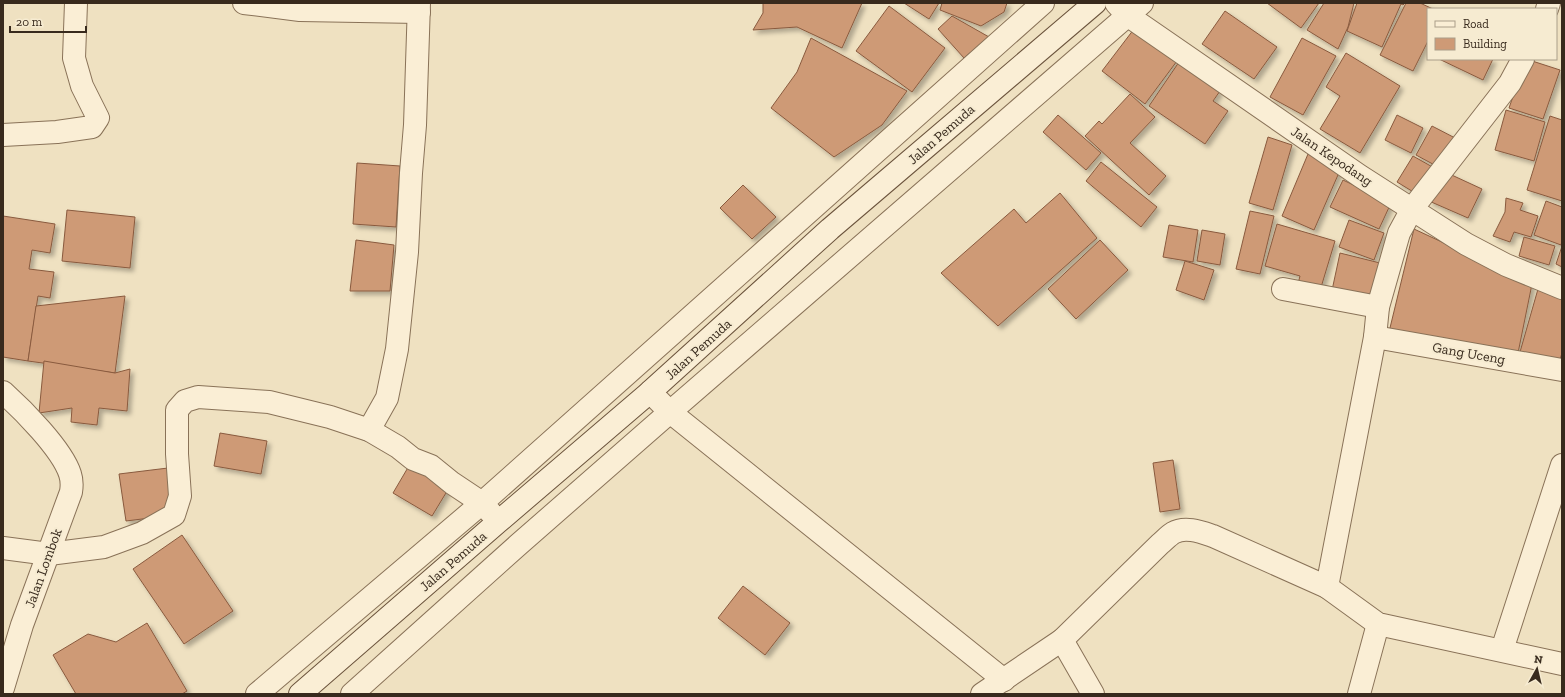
<svg xmlns="http://www.w3.org/2000/svg" width="1565" height="697" font-family="'Zilla Slab',serif">
<defs>
<filter id="shadow"><feDropShadow dx="3.5" dy="3.5" stdDeviation="2" flood-color="#0004"/></filter>
</defs>
<rect width="100%" height="100%" fill="#efe1c1"/>
<g fill="#ce9a76" stroke="#895a3e" filter="url(#shadow)">
<polygon points="763,3 862,3 842,48 797,27 753,30 763,13"/>
<polygon points="904,3 939,3 929,19"/>
<polygon points="942,3 1007,3 1004,12 981,26 940,10"/>
<polygon points="1267,3 1319,3 1301,28"/>
<polygon points="1324,3 1354,3 1348,27 1338,49 1307,30"/>
<polygon points="1357,3 1405,3 1403,5 1401,4 1382,47 1347,31"/>
<polygon points="1406,3 1420,3 1433,9 1428,9 1428,41 1413,71 1380,55"/>
<polygon points="889,6 945,48 912,92 856,51"/>
<polygon points="1225,11 1277,47 1254,79 1202,44"/>
<polygon points="952,16 989,37 964,58 938,29"/>
<polygon points="1134,29 1177,61 1145,104 1102,71"/>
<polygon points="811,38 907,91 882,125 834,157 771,108 797,72"/>
<polygon points="1302,38 1336,56 1303,115 1270,97"/>
<polygon points="1346,53 1400,86 1360,153 1320,129 1340,96 1326,87"/>
<polygon points="1439,59 1493,59 1483,80"/>
<polygon points="1526,59 1560,70 1543,119 1509,108"/>
<polygon points="1179,62 1220,91 1213,101 1228,111 1205,144 1149,106"/>
<polygon points="1130,94 1155,117 1130,143 1166,176 1149,195 1085,136 1099,121 1102,124"/>
<polygon points="1506,110 1545,122 1534,161 1495,150"/>
<polygon points="1058,115 1101,153 1086,170 1043,132"/>
<polygon points="1397,115 1423,128 1411,153 1385,140"/>
<polygon points="1550,116 1562,120 1562,201 1527,190"/>
<polygon points="1432,126 1457,139 1442,169 1416,155"/>
<polygon points="1268,137 1292,145 1273,210 1249,203"/>
<polygon points="1308,154 1341,168 1314,230 1282,216"/>
<polygon points="1413,156 1436,169 1420,196 1397,182"/>
<polygon points="1101,162 1157,207 1141,227 1086,181"/>
<polygon points="357,163 400,166 396,227 353,224"/>
<polygon points="1443,171 1482,189 1468,218 1429,201"/>
<polygon points="1343,180 1391,203 1379,229 1330,207"/>
<polygon points="743,185 776,217 752,239 720,208"/>
<polygon points="1060,193 1097,238 998,326 941,273 1014,209 1026,223"/>
<polygon points="1506,198 1523,203 1520,210 1538,216 1531,237 1514,232 1510,242 1493,236 1505,212"/>
<polygon points="1546,201 1562,207 1562,241 1561,245 1534,235"/>
<polygon points="67,210 135,217 130,268 62,261"/>
<polygon points="1250,211 1274,216 1260,274 1236,269"/>
<polygon points="3,216 55,224 50,253 32,250 29,269 54,272 50,298 38,296 28,361 3,357"/>
<polygon points="1349,220 1384,233 1374,260 1339,247"/>
<polygon points="1277,224 1335,241 1319,294 1297,287 1300,276 1265,266"/>
<polygon points="1169,225 1198,230 1193,262 1163,257"/>
<polygon points="1414,229 1532,284 1517,358 1389,332"/>
<polygon points="1202,230 1225,234 1220,265 1197,261"/>
<polygon points="1524,237 1555,246 1549,265 1519,256"/>
<polygon points="356,240 394,245 390,291 350,291"/>
<polygon points="1100,240 1128,270 1076,319 1048,289"/>
<polygon points="1562,246 1562,267 1556,264"/>
<polygon points="1340,253 1384,264 1375,305 1331,295"/>
<polygon points="1185,261 1214,270 1204,300 1176,290"/>
<polygon points="1538,289 1562,296 1562,353 1559,363 1520,352"/>
<polygon points="125,296 115,373 28,361 36,306"/>
<polygon points="44,361 115,373 130,369 127,411 99,408 97,425 71,422 72,408 39,413"/>
<polygon points="220,433 267,441 261,474 214,466"/>
<polygon points="413,459 452,483 432,516 393,493"/>
<polygon points="1173,460 1180,509 1160,512 1153,463"/>
<polygon points="168,468 174,515 126,521 119,474"/>
<polygon points="182,535 233,611 184,644 133,569"/>
<polygon points="743,586 790,623 765,655 718,618"/>
<polygon points="147,623 187,691 182,694 76,694 53,655 88,634 116,642"/>
</g>
<g fill="none" stroke-linecap="round" stroke-linejoin="round">
<defs>
<g id="street">
<polyline points="244,3 300,10 419,12"/>
<polyline points="1116,3 1127,15 1360,176 1466,244 1506,265 1562,288"/>
<polyline points="1547,9 1549,3"/>
<polyline points="3,135 57,132 92,127 98,118 82,86 74,58 76,3"/>
<polyline points="1283,289 1378,307"/>
<polyline points="1375,337 1562,370"/>
<path d="M3,392c19,17 59,57 67,82 2,6 2,12 1,18l-49,133 -19,63"/>
<polyline points="650,392 670,412 1004,680"/>
<polyline points="369,430 387,398 397,349 407,252 411,173 415,125 419,3"/>
<polyline points="3,548 49,554 104,547 142,533 174,515 180,496 177,454 177,410 185,401 198,397 269,402 330,417 369,430 398,447 413,459 431,466 452,483 482,503 491,513"/>
<polyline points="1327,587 1375,337 1378,307 1399,233 1412,209 1510,83 1523,59"/>
<polyline points="1062,640 1093,694"/>
<polyline points="1502,650 1562,465"/>
<polyline points="257,694 482,503 1043,3"/>
<polyline points="352,694 518,545 670,412 1142,3"/>
<path d="M982,694l80,-54 98,-96c4,-3 8,-8 13,-11 12,-7 28,-1 40,3l114,51 51,37 184,40"/>
<polyline points="1359,694 1378,624"/>
</g>
<polyline id="secondary" points="300,694 498,522 650,392 830,229 1095,3"/>
</defs>
<use href="#street" stroke="#897258" stroke-width="24"/>
<use href="#secondary" stroke="#6b533c" stroke-width="24"/>
<use href="#street" stroke="#faeed5" stroke-width="22"/>
<use href="#secondary" stroke="#faeed5" stroke-width="22"/>
</g>
<g text-anchor="middle" stroke-width="4" stroke-linejoin="round" paint-order="stroke">
<g font-size="14" fill="#382a1d" stroke="#f6ebd1">
<text transform="translate(941 134) rotate(-41)" y="5">Jalan Pemuda</text>
<text transform="translate(1332 156) rotate(34)" y="5">Jalan Kepodang</text>
<text transform="translate(698 349) rotate(-42)" y="5">Jalan Pemuda</text>
<text transform="translate(1469 353) rotate(10)" y="5">Gang Uceng</text>
<text transform="translate(453 561) rotate(-41)" y="5">Jalan Pemuda</text>
<text transform="translate(43 568) rotate(-70)" y="5">Jalan Lombok</text>
</g>
</g>
<rect width="1565" height="697" fill="none" stroke="#382a1d" stroke-width="8"/>
<rect x="1427" y="8" width="130" height="52" fill="#f6ebd1" stroke="#aa9e89"/>
<rect x="1435" y="21" width="20" height="6" fill="#faeed5" stroke="#aa9e89"/>
<text x="1463" y="28" font-size="12" fill="#382a1d">Road</text>
<rect x="1435" y="38" width="20" height="12" fill="#ce9a76" stroke="#aa9e89"/>
<text x="1463" y="48" font-size="12" fill="#382a1d">Building</text>
<g transform="translate(1537 669) rotate(8)" stroke="#f6ebd1" stroke-width="3" paint-order="stroke">
<path d="M0-3L7 15L0 10L-7 15Z" fill="#382a1d"/>
<text y="-6" font-size="11" font-weight="bold" text-anchor="middle" fill="#382a1d">N</text>
</g>
<path d="M10 26v6h76v-6" fill="none" stroke="#382a1d" stroke-width="2"/>
<text x="16" y="26" font-size="12" fill="#382a1d" stroke="#f6ebd1" stroke-width="3" paint-order="stroke">20 m</text>
</svg>
